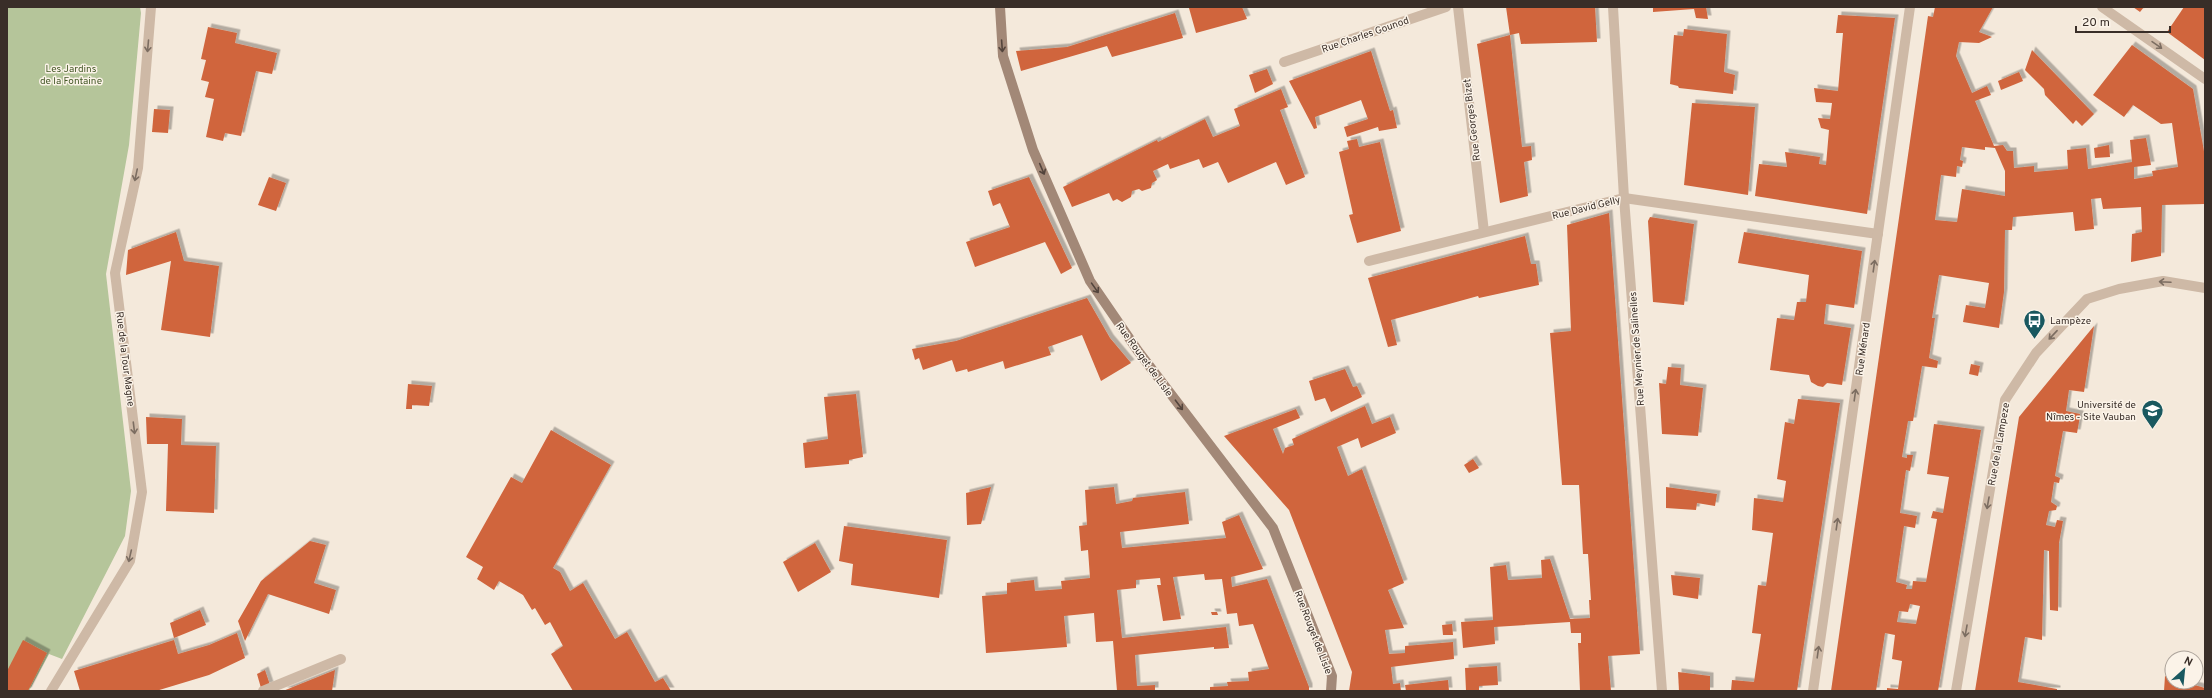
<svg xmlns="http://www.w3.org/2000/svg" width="2212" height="698" font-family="Overpass,sans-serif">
<defs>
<filter id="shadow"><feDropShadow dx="3.5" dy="-3.5" stdDeviation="0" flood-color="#0004"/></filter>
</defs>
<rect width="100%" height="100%" fill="#f4e9db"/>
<polygon fill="#b5c59a" points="7,7 140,7 141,13 129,145 106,274 131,491 125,536 62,659 49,654 29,691 7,691"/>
<g fill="#d0653d" fill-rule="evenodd" filter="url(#shadow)">
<polygon points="1193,7 1242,7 1247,19 1196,33 1189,8"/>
<polygon points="1506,7 1595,7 1597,42 1521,44 1519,33 1510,35"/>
<polygon points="1653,7 1706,7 1708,19 1696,18 1694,9 1653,12"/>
<path d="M1935,7h58l-14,25 13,5 -13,6 -20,-1 -3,14 16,37 15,-7 4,9 -16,6 19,45 9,-1 4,6h6l1,17 20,-2v6l34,-3 -1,-19 19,-2 2,21 44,-7 -2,-22 16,-2 5,27 -17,2v12l19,-3 -1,-5 26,-4 -6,-44 -11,1 -28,-19 -9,12 -31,-22 39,-50 61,44 12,68v47l-43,1 -1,51 -30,6 1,-28 10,-2 -1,-25 -38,2 -2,-11 -10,1 3,30 -19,2 -2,-19 -60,5 -1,13h-7l-1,62 -5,36 -36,-6 3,-17 19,3 4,-25 -50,-8 -7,43h3l-6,40 9,3 -1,7 -15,-2 -9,55h-5l-6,36 5,1v-3h6l-3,16 -4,-1 -6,43 17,3 -2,12 -11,-2 -8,56 11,3 -1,4h6l1,-8 13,1 11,-63 -6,-1 2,-7 10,2 6,-36 -22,-3 7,-50 47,6 -43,261h-51v-3l11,1 4,-28 -10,-2 3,-24 -10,-2 -9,58h-45l97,-675 5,1zM1962,147l23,3v-3l10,1 10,23v25l-43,-7 -5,33 -22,-2 6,-45 15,2 1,-11 5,1 1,-6 -3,-1zM1910,604l10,2 -4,18 -19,-2 2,-11 9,1z"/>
<polygon points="2133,7 2144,7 2140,12"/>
<polygon points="2184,7 2205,7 2205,60 2167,32"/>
<polygon points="1175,13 1183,38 1112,57 1107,46 1021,71 1016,51 1067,47"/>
<polygon points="1838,15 1895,18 1867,214 1755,196 1759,164 1787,167 1785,152 1820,157 1819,164 1826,165 1829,130 1821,128 1818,118 1830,119 1832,103 1816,102 1814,88 1838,91 1843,33 1836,33"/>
<polygon points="208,27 237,33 235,43 277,53 272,74 256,71 241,136 225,133 223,141 206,137 214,99 205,97 209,82 201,80 206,60 201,59"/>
<polygon points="1684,29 1727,34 1724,72 1735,75 1733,94 1679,88 1678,86 1670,84 1674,35 1683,36"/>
<polygon points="1510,35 1522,147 1531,146 1532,160 1524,162 1528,196 1500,203 1477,44"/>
<polygon points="2032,50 2094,114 2082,126 2076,120 2073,124 2045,95 2044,89 2025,70"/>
<polygon points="1371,51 1390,111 1393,110 1397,128 1379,131 1378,127 1347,137 1344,127 1368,119 1361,100 1315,117 1317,128 1314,129 1289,81"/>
<polygon points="1267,69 1273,84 1255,93 1249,75"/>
<polygon points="2019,72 2023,81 2001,90 1998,81"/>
<polygon points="1281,89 1288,107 1280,110 1305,177 1286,185 1276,162 1228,183 1218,162 1203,168 1199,159 1170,169 1168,164 1153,171 1157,180 1152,183 1151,188 1142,191 1139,189 1132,191 1131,197 1122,202 1117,199 1113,201 1109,193 1072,207 1063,187 1157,140 1158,142 1205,119 1213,137 1240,126 1234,109"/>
<polygon points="1692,103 1755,107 1748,195 1684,185"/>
<polygon points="154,109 170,110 168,133 152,132"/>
<polygon points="1357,139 1359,147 1380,142 1401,231 1357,243 1349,215 1353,214 1339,152 1349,149 1347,141"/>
<polygon points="2109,145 2110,157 2095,158 2094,148"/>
<polygon points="269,177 286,183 276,211 258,205"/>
<polygon points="1029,177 1072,268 1061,274 1045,242 975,267 966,242 1010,227 1000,203 993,206 988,191"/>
<polygon points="1609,213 1640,654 1608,656 1611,691 1580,691 1578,643 1581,643 1581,633 1571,633 1570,622 1494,627 1495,644 1463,648 1461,622 1493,620 1490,567 1506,565 1508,580 1542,578 1541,560 1550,559 1570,619 1590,618 1589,600 1591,600 1588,554 1583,554 1579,485 1562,485 1550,333 1571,331 1567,225"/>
<polygon points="1650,217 1694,224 1684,305 1653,302 1648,221"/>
<polygon points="176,232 184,261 219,266 210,337 161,330 171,261 126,275 128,250"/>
<polygon points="1744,232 1862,251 1854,308 1826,304 1824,324 1851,328 1842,385 1827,383 1823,387 1818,386 1811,382 1809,375 1770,370 1777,318 1794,320 1797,302 1806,302 1809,275 1738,263"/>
<polygon points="1525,236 1531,264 1536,264 1539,285 1479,298 1478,296 1391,320 1397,345 1388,347 1368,278"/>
<polygon points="1087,298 1110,338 1131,363 1101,381 1082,335 1048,347 1051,355 1005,369 1003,361 968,372 967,369 956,372 952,360 923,370 919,358 915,360 912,349 956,341"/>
<polygon points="2094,326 2084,392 2069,390 2066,411 2080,414 2079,422 2077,433 2063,431 2055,476 2060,478 2059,483 2054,482 2051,502 2057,506 2056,510 2049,511 2046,525 2055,527 2057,520 2063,521 2059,543 2058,611 2050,610 2049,551 2044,550 2042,640 2025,637 2018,682 2057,689 2057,691 1975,691 2019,417"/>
<polygon points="1971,364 1980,366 1978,376 1969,374"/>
<polygon points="1668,367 1681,368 1680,385 1703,388 1698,436 1662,434 1659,383 1666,384"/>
<polygon points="1345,369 1353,387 1357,386 1362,397 1331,412 1325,398 1315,401 1309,381"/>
<polygon points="408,384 432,386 429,406 412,405 412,409 406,409"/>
<polygon points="856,394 863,457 849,460 849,464 805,468 803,443 828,439 824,397"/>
<polygon points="1798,399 1840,403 1797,691 1731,691 1732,680 1754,682 1761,634 1752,633 1758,585 1766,586 1773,533 1752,530 1754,498 1783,502 1786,481 1777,479 1785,422 1794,424"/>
<polygon points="1365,406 1372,424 1390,417 1396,433 1361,448 1358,438 1337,447 1348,476 1362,469 1404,583 1388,590 1404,628 1385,630 1389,654 1405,653 1405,646 1453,642 1454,659 1391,667 1393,684 1400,683 1401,691 1349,691 1352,672 1289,510 1224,436 1296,409 1300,418 1273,429 1283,454 1285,448 1294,445 1292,439"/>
<polygon points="146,417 182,419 181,445 216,446 214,513 166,511 168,444 147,444"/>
<polygon points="551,430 611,465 553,568 560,572 570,591 583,583 615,639 627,632 655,682 663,678 671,691 573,691 551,654 563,646 550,622 545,625 535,608 532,610 523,595 499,581 494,590 477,579 483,567 466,557 511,477 522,483"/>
<polygon points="1473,459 1479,468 1469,473 1464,465"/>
<polygon points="991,487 981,524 967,525 966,493"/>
<polygon points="1114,487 1116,504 1132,501 1133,498 1185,492 1189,524 1120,532 1122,548 1226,538 1222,522 1239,515 1263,569 1231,577 1232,587 1267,579 1309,687 1309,691 1210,691 1210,687 1228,686 1227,682 1249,681 1248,672 1269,669 1253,624 1239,626 1237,613 1227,614 1222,579 1205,580 1204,574 1173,577 1181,619 1163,621 1157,585 1161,585 1160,578 1136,580 1136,588 1117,590 1122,638 1226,627 1229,648 1214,649 1214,647 1135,655 1137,686 1155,685 1155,691 1117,691 1113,641 1096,642 1094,613 1064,616 1067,647 986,653 982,596 1007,594 1007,583 1034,580 1035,591 1062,589 1061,581 1090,578 1088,550 1081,551 1079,526 1087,525 1085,490"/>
<polygon points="1666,487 1717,494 1715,506 1697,503 1696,510 1666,508"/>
<polygon points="844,526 947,540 939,598 851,585 853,564 839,561"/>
<polygon points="310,541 326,545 314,583 336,590 329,614 268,594 245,641 238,621 261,581"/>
<polygon points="815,543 831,572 798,592 783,562"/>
<polygon points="1671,575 1700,578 1698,599 1673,595"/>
<polygon points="200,610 206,625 174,638 170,623"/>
<polygon points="1211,612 1217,612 1218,615 1212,615"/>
<polygon points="1452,624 1453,635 1443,635 1442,625"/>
<polygon points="237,633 245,658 209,675 156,691 80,691 74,671 174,640 178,654 209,645"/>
<polygon points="23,640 47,653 28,691 7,691 7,671"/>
<polygon points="1497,666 1498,685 1479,686 1479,691 1466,691 1465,668"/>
<polygon points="265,670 270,685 261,688 257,674"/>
<polygon points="335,670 332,691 283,691"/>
<polygon points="1678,672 1710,676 1710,691 1679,691"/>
<polygon points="2165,676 2172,679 2172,682 2184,682 2205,688 2205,691 2164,691"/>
<polygon points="1448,680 1449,691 1406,691 1405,685"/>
</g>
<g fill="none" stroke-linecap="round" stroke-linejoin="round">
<g stroke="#ceb9a6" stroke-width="10">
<polyline points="1458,7 1484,232"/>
<polyline points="1613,7 1624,198 1662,691"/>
<polyline points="2102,7 2205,79"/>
<polyline points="1284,62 1446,7"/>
<polyline points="1369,261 1624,198 1878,234"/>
<polyline points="51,691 130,561 142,492 115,273 138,168 151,7"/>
<polyline points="263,691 341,659"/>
<polyline points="1813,691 1910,7"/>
<polyline points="1956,691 2005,400 2036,353 2087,299 2119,289 2163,281 2205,288"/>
</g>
<polyline stroke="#a28877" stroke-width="10" points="1000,7 1003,56 1033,150 1090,281 1138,351 1273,528 1332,676 1331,691"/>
</g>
<defs><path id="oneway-shaft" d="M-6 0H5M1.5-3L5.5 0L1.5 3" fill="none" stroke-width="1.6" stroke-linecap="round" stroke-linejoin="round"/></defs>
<g stroke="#7c6d61">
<use href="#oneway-shaft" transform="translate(2157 45) rotate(35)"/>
<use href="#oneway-shaft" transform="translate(148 46) rotate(95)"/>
<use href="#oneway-shaft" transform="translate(136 175) rotate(102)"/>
<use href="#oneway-shaft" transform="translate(1874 266) rotate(-82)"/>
<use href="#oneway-shaft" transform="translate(2165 282) rotate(-177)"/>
<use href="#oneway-shaft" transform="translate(2053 335) rotate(133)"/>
<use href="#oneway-shaft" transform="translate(1855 395) rotate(-82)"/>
<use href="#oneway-shaft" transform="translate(134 428) rotate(83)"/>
<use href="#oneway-shaft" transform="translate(1988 503) rotate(100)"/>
<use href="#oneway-shaft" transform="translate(1837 524) rotate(-82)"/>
<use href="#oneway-shaft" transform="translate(130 556) rotate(103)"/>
<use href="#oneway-shaft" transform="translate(1966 631) rotate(100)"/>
<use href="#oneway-shaft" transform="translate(1818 652) rotate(-82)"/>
</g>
<g stroke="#53443c">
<use href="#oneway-shaft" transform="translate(1002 46) rotate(86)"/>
<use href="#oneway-shaft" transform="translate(1042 169) rotate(67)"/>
<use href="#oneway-shaft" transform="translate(1095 288) rotate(55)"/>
<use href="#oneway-shaft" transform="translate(1179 405) rotate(53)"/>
</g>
<defs>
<symbol id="bus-pin" viewBox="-11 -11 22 30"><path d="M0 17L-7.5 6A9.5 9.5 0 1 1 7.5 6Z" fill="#19585f" stroke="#fbf3e8"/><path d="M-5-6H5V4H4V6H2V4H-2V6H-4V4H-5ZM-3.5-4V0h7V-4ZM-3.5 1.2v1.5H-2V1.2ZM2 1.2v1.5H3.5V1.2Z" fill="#fff"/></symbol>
<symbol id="university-pin" viewBox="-11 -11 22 30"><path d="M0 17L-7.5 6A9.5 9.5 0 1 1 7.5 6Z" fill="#19585f" stroke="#fbf3e8"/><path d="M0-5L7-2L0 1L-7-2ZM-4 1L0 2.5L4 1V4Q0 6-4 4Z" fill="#fff"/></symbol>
</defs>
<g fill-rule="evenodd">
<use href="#bus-pin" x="2022" y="308" width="25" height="34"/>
<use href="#university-pin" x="2140" y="398" width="25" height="34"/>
</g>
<g text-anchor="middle" stroke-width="3" stroke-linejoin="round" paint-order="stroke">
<g font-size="10" fill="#392e28" stroke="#fbf3e8">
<text transform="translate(1365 34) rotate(-19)" y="4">Rue Charles Gounod</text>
<text transform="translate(1471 120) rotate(-97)" y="4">Rue Georges Bizet</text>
<text transform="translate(1586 207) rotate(-14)" y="4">Rue David Gelly</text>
<text transform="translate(1636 349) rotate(-94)" y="4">Rue Meynier de Salinelles</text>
<text transform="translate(1862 349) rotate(-82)" y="4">Rue Ménard</text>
<text transform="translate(126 359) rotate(83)" y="4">Rue de la Tour Magne</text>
<text transform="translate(1145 359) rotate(54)" y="4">Rue Rouget de Lisle</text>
<text transform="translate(1998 444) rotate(-80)" y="4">Rue de la Lampeze</text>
<text transform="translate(1314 632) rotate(69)" y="4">Rue Rouget de Lisle</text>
</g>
<g font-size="10" fill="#465a29" stroke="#fbf3e8">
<text x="71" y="72">Les Jardins<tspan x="71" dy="12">de la Fontaine</tspan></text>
</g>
<g font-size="10" fill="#392e28" stroke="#fbf3e8" text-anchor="start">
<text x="2050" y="324">Lampèze</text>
<text x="2136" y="408" text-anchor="end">Université de<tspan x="2136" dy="12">Nîmes - Site Vauban</tspan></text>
</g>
</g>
<rect width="2212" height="698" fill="none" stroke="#392e28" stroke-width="16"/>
<g transform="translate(2184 670) rotate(27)"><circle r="19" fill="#fbf3e8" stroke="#ada49b"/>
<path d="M0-3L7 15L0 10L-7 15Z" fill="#19585f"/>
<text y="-6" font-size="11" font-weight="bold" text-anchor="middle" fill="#392e28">N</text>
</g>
<path d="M2076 26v6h94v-6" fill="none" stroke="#392e28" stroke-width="2"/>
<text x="2082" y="26" font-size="12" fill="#392e28" stroke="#fbf3e8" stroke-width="3" paint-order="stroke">20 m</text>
</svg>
